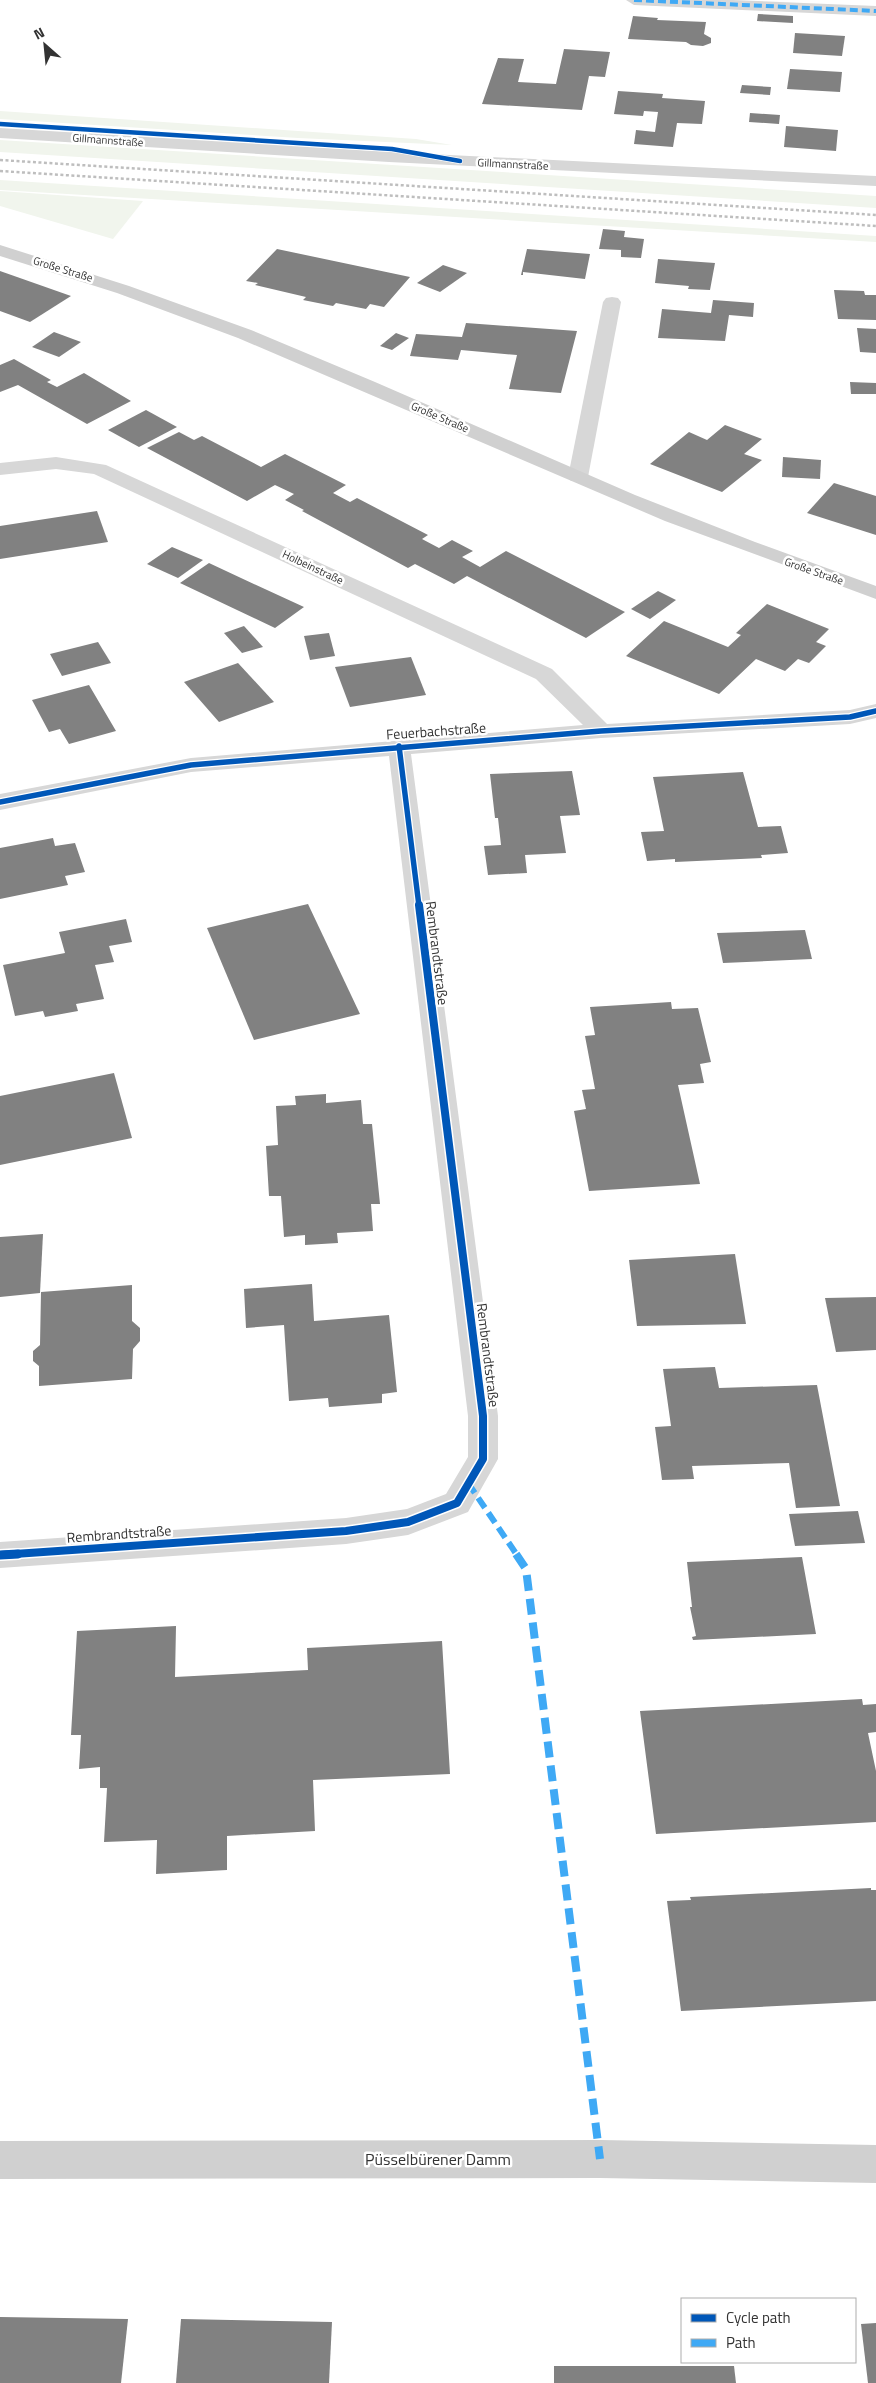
<svg xmlns="http://www.w3.org/2000/svg" width="876" height="2383" font-family="'Titillium Web',sans-serif">
<rect width="100%" height="100%" fill="#fff"/>
<g fill="#f1f5ed">
<polygon points="0,111 416,139 452,145 298,138 0,119"/>
<polygon points="0,140 876,196 876,208 0,152"/>
<polygon points="0,180 876,236 876,242 0,190"/>
<polygon points="0,191 143,201 113,239 0,206"/>
</g>
<g fill="#818181">
<polygon points="758,14 793,16 793,23 757,21"/>
<polygon points="633,16 658,18 657,20 706,22 704,34 711,38 711,43 703,46 691,45 686,42 628,39"/>
<polygon points="795,33 845,36 842,56 793,53"/>
<polygon points="564,49 610,52 605,77 589,76 582,110 482,104 498,58 524,59 518,82 556,84"/>
<polygon points="790,69 842,72 840,92 787,89"/>
<polygon points="742,85 771,87 770,95 740,93"/>
<polygon points="618,91 663,94 662,98 705,101 702,124 677,123 673,147 634,144 636,130 655,132 658,112 644,111 643,116 614,114"/>
<polygon points="750,113 780,115 779,124 749,122"/>
<polygon points="786,126 838,130 836,151 784,147"/>
<polygon points="603,229 625,231 624,237 644,239 641,258 621,257 621,250 599,249"/>
<polygon points="277,249 410,277 384,307 370,304 366,309 336,303 333,306 303,300 306,297 255,285 258,283 246,281"/>
<polygon points="527,249 590,254 585,279 523,272 523,275 521,275"/>
<polygon points="658,259 715,263 710,290 688,289 689,286 655,283"/>
<polygon points="443,265 467,273 440,292 417,283"/>
<polygon points="0,271 71,296 30,322 0,311"/>
<polygon points="834,290 864,291 865,295 876,295 876,320 838,319"/>
<polygon points="713,300 754,303 753,317 729,315 725,341 658,338 662,309 711,313"/>
<polygon points="466,323 577,331 561,393 509,389 517,355 461,350 458,360 410,356 416,334 462,337"/>
<polygon points="857,328 876,329 876,353 860,352"/>
<polygon points="54,332 81,342 59,357 32,347"/>
<polygon points="396,333 409,338 392,350 380,346"/>
<polygon points="14,359 51,380 47,382 57,387 84,373 131,401 87,424 18,385 0,392 0,365"/>
<polygon points="850,382 876,383 876,394 851,394"/>
<polygon points="146,410 177,427 139,447 108,430"/>
<polygon points="725,425 762,439 744,454 762,460 722,492 650,464 689,432 707,440"/>
<polygon points="179,432 194,440 202,436 261,467 285,454 346,485 333,493 350,502 357,498 428,535 422,539 439,548 452,540 473,551 462,557 480,567 506,551 625,612 586,638 467,576 454,584 415,564 408,568 302,511 304,510 285,500 294,494 275,485 247,501 147,448"/>
<polygon points="783,457 821,460 820,479 782,477"/>
<polygon points="834,483 876,496 876,535 807,513"/>
<polygon points="97,511 108,542 0,559 0,526"/>
<polygon points="172,547 203,560 178,578 147,564"/>
<polygon points="209,563 241,578 304,607 275,628 180,583"/>
<polygon points="658,591 676,600 650,619 631,609"/>
<polygon points="767,604 829,629 816,642 826,646 809,663 798,659 785,671 756,659 719,694 626,656 664,621 728,647 741,635 736,633"/>
<polygon points="244,626 263,647 242,653 224,633"/>
<polygon points="329,633 335,656 310,660 304,636"/>
<polygon points="98,642 111,663 62,676 50,654"/>
<polygon points="411,657 426,695 350,707 335,667"/>
<polygon points="238,663 274,702 219,722 184,682"/>
<polygon points="89,685 116,731 69,744 60,729 49,732 32,700"/>
<polygon points="572,771 580,815 560,816 566,853 525,855 527,873 488,875 484,846 501,845 498,818 495,818 490,774"/>
<polygon points="743,772 758,827 781,826 788,853 761,855 762,858 675,862 675,859 647,861 641,832 664,831 653,777"/>
<polygon points="53,838 55,846 75,843 85,872 65,876 68,885 0,899 0,848"/>
<polygon points="308,904 360,1014 254,1040 207,928"/>
<polygon points="126,919 132,942 109,946 114,962 95,965 104,999 76,1004 78,1011 45,1017 43,1011 15,1016 3,965 65,953 59,932"/>
<polygon points="805,930 812,959 723,963 717,933"/>
<polygon points="671,1002 672,1009 698,1008 711,1062 700,1064 704,1083 678,1085 700,1184 589,1191 574,1111 586,1109 582,1090 595,1089 585,1036 595,1035 590,1007"/>
<polygon points="114,1073 132,1138 0,1165 0,1096"/>
<polygon points="326,1094 326,1103 361,1100 363,1124 372,1124 380,1204 371,1204 373,1231 337,1233 338,1243 305,1245 305,1235 284,1237 281,1196 269,1196 266,1146 278,1145 276,1106 296,1105 295,1096"/>
<polygon points="43,1234 40,1293 0,1297 0,1237"/>
<polygon points="735,1254 746,1324 637,1326 629,1260"/>
<polygon points="312,1284 314,1321 389,1315 397,1392 382,1394 382,1403 329,1407 328,1398 289,1401 284,1325 246,1328 244,1289"/>
<polygon points="132,1285 132,1321 140,1328 140,1341 133,1349 132,1379 39,1386 39,1366 33,1361 33,1351 40,1345 41,1292"/>
<polygon points="876,1297 876,1350 836,1352 825,1298"/>
<polygon points="715,1367 719,1388 817,1385 840,1506 796,1508 789,1463 692,1466 694,1479 662,1480 655,1427 671,1426 663,1369"/>
<polygon points="858,1511 865,1543 795,1546 789,1514"/>
<polygon points="802,1557 816,1634 693,1640 692,1637 696,1636 690,1607 692,1607 687,1562"/>
<polygon points="176,1626 175,1677 308,1670 307,1648 442,1641 450,1774 313,1780 315,1831 227,1836 227,1870 156,1874 157,1840 104,1842 107,1788 100,1788 100,1767 79,1769 81,1735 71,1735 77,1631"/>
<polygon points="862,1699 863,1705 876,1704 876,1732 868,1733 876,1771 876,1822 656,1834 640,1711"/>
<polygon points="871,1888 871,1890 876,1890 876,2001 681,2011 667,1901 691,1900 690,1897"/>
<polygon points="0,2317 128,2319 121,2383 0,2383"/>
<polygon points="181,2319 332,2322 329,2383 176,2383"/>
<polygon points="876,2323 876,2383 868,2383 861,2324"/>
<polygon points="554,2366 734,2366 736,2383 554,2383"/>
</g>
<g fill="none" stroke-linecap="round" stroke-linejoin="round">
<polygon fill="#d7d7d7" fill-rule="evenodd" points="612,297 618,298 621,302 588,477 585,481 571,481 568,477 603,302 606,298"/>
<g fill="#d7d7d7" fill-rule="evenodd">
<polygon points="626,0 733,0 876,6 876,16 634,5"/>
<polygon points="0,128 389,152 876,176 876,186 389,162 0,138"/>
<polygon points="56,457 106,465 552,669 607,724 850,710 876,704 876,718 850,724 601,738 411,754 498,1416 498,1459 468,1512 408,1535 346,1544 0,1568 0,1542 346,1518 407,1509 446,1494 468,1457 468,1416 389,756 191,772 0,810 0,794 191,758 583,725 536,679 94,474 56,469 0,475 0,463"/>
</g>
<g fill="#d0d0d0" fill-rule="evenodd">
<polygon points="0,245 129,286 251,330 375,382 635,495 755,542 876,586 876,599 665,521 238,338 117,293 0,256"/>
<polygon points="600,2140 876,2145 876,2183 600,2178 0,2179 0,2141"/>
</g>
<g stroke="#bebebe" stroke-width="2.5" stroke-dasharray="3 2.5" stroke-linecap="butt">
<polyline points="0,160 876,215"/>
<polyline points="0,171 876,226"/>
</g>
<polyline stroke="#3fa9f5" stroke-width="4" stroke-dasharray="8 4" stroke-linecap="butt" points="634,0 876,11"/>
<polyline stroke="#3fa9f5" stroke-width="6" stroke-dasharray="12 6" stroke-linecap="butt" points="468,1483 517,1555"/>
<polyline stroke="#3fa9f5" stroke-width="8" stroke-dasharray="16 8" stroke-linecap="butt" points="516,1554 526,1569 600,2159"/>
<defs>
<polyline id="cycleway-far3" points="0,124 392,149 460,161"/>
<g id="cycleway-far2">
<polyline points="399,746 419,906"/>
<polyline points="0,802 191,765 601,731 850,717 876,711"/>
</g>
<polyline id="cycleway-far1" points="0,1555 346,1531 408,1522 457,1503 483,1459 483,1416 419,905"/>
<polyline id="cycleway" points="0,1555 18,1554"/>
</defs>
<use href="#cycleway-far3" stroke="#fff" stroke-width="6"/>
<use href="#cycleway-far2" stroke="#fff" stroke-width="8"/>
<use href="#cycleway-far1" stroke="#fff" stroke-width="11"/>
<use href="#cycleway" stroke="#fff" stroke-width="12"/>
<use href="#cycleway-far3" stroke="#0057b8" stroke-width="4.5"/>
<use href="#cycleway-far2" stroke="#0057b8" stroke-width="5.5"/>
<use href="#cycleway-far1" stroke="#0057b8" stroke-width="8"/>
<use href="#cycleway" stroke="#0057b8" stroke-width="9"/>
</g>
<g text-anchor="middle" stroke-width="5" stroke-linejoin="round" paint-order="stroke">
<g font-size="11" fill="#333" stroke="#fff">
<text transform="translate(108 140) rotate(4)" y="4">Gillmannstraße</text>
<text transform="translate(513 164) rotate(3)" y="4">Gillmannstraße</text>
<text transform="translate(63 269) rotate(17)" y="4">Große Straße</text>
<text transform="translate(440 417) rotate(23)" y="4">Große Straße</text>
<text transform="translate(313 567) rotate(25)" y="4">Holbeinstraße</text>
<text transform="translate(814 571) rotate(19)" y="4">Große Straße</text>
</g>
<g font-size="14" fill="#333" stroke="#fff">
<text transform="translate(436 731) rotate(-4)" y="5">Feuerbachstraße</text>
<text transform="translate(437 953) rotate(83)" y="5">Rembrandtstraße</text>
<text transform="translate(488 1355) rotate(83)" y="5">Rembrandtstraße</text>
<text transform="translate(119 1534) rotate(-4)" y="5">Rembrandtstraße</text>
</g>
<g font-size="16" fill="#333" stroke="#fff">
<text x="438" y="2165">Püsselbürener Damm</text>
</g>
</g>
<rect x="681" y="2298" width="175" height="65" fill="#ffffff" stroke="#adadad"/>
<rect x="691" y="2314" width="25" height="8" fill="#0057b8" stroke="#adadad"/>
<text x="726" y="2323" font-size="15" fill="#333333">Cycle path</text>
<rect x="691" y="2339" width="25" height="8" fill="#3fa9f5" stroke="#adadad"/>
<text x="726" y="2348" font-size="15" fill="#333333">Path</text>
<g transform="translate(45 45) rotate(333)" stroke="#ffffff" stroke-width="4" paint-order="stroke">
<path d="M0-4L9 19L0 12L-9 19Z" fill="#333333"/>
<text y="-8" font-size="14" font-weight="bold" text-anchor="middle" fill="#333333">N</text>
</g>
</svg>
